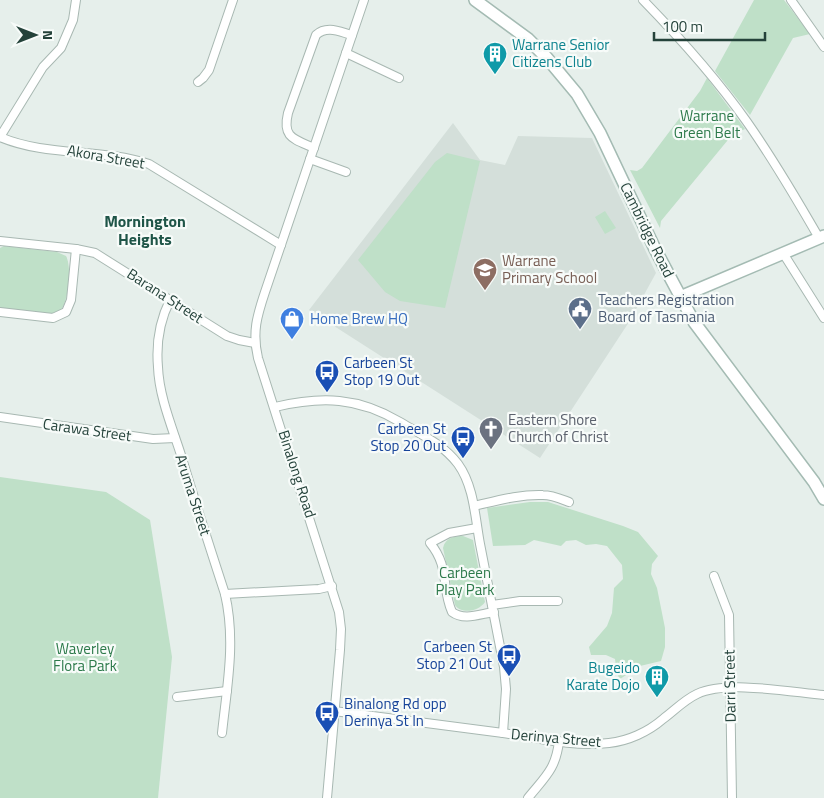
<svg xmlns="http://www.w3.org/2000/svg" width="824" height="798" font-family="'Titillium Web',sans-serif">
<rect width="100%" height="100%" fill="#e6efeb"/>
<polygon fill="#d4dfda" points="453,123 480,160 505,165 518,136 592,138 656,273 629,322 540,458 309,310"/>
<g fill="#bfe0c8">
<polygon points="754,0 784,0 810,34 793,38 750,115 715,71"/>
<polygon points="707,78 745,129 732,135 661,221 660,228 630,170 637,171 642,168 700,91"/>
<polygon points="447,153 480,161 445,308 400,301 385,292 358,260 435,162"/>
<polygon points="605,211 616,228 605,234 595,217"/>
<path d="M4,246l53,6 9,4c6,11 3,45 -6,55l-11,3 -49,-6v-60z"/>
<polygon points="0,477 106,492 150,520 172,657 158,798 0,798"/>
<polygon points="530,502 548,502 623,526 638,532 658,556 652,564 651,574 657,588 665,628 665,647 661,661 640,666 620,679 617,674 615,659 606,655 591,655 589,647 607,626 612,613 614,588 623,579 622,565 607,546 596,544 586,545 576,540 566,541 561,546 534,540 525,545 493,546 487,508"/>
<path d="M463,536l10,4 12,62c-6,9 -23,13 -30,3l-12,-57c2,-10 11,-12 20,-12z"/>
</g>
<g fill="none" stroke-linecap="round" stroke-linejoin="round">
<defs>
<g id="street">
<path d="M643,0c37,38 73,78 104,122 26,37 49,76 72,116"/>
<polyline points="791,0 824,47"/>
<polyline points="346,53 399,78"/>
<polyline points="198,82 203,78 209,70 233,0"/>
<path d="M0,137c47,20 101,11 149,27l132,81"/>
<polyline points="0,137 43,67 61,48 73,20 76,0"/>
<path d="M314,148c-20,-9 -32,-10 -26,-35l28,-78c11,-10 24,-3 36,0"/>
<polyline points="310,159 346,172"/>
<polyline points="0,241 76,249 95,253 227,336 239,340 255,343"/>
<polyline points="783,253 824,318"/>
<path d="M170,300c-10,20 -14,44 -12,67 1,29 14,60 23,88 14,47 29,93 44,139 11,47 2,92 -3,139"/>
<polyline points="0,312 53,318 66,312 71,300 76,249"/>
<path d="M275,407c47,-11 83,-10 125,15 20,12 43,22 58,42 16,22 17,53 22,80 8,41 16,82 24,123l2,22 -3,44"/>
<polyline points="0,417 153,439 175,438"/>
<path d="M474,506c22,-5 46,-12 69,-11 9,0 18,4 26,7"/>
<path d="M477,528l-28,5 -19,10c20,24 11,44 22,69 12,9 28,2 42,0"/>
<polyline points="714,576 729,615 732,798"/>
<polyline points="225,594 319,589 332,586"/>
<polyline points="492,605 520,601 558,601"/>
<polyline points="177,697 227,691"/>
<path d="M334,711c57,7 113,15 169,22 34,5 71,14 106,10 19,-2 39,-11 54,-24 11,-8 21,-19 34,-25 30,-14 93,-2 127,1"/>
<path d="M327,798l13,-148 1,-21 -2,-17 -81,-254c-6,-26 -1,-42 7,-66l99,-292"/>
<path d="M528,798c17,-21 28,-29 31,-57"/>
</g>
<g id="secondary">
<polyline points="475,0 528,39 547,58 577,94 600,133 655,249 694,322 814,482 824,499"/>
<polyline points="680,297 824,236"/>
</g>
</defs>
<use href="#street" stroke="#a8b8b2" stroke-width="10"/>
<use href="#secondary" stroke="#a4bbb3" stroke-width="14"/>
<use href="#street" stroke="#fff" stroke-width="8"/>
<use href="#secondary" stroke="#fff" stroke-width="11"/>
</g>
<defs>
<symbol id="building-pin" viewBox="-11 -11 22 30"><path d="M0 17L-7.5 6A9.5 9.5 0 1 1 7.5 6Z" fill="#0f9aa8" stroke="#f7fbf9"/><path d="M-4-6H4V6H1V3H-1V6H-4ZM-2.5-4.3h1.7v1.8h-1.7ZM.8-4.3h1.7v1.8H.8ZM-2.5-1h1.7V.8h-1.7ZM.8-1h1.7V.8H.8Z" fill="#fff"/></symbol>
<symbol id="school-pin" viewBox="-11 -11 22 30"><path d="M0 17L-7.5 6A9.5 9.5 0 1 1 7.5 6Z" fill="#8d6e63" stroke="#f7fbf9"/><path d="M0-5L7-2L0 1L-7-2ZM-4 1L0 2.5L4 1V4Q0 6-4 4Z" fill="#fff"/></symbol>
<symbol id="civic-pin" viewBox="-11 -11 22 30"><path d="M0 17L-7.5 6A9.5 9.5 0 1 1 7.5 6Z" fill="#5c6f8a" stroke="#f7fbf9"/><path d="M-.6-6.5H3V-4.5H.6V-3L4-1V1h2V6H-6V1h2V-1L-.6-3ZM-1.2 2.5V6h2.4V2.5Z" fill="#fff"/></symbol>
<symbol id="shop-pin" viewBox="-11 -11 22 30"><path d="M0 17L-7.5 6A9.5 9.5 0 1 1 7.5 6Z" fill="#3f7fe0" stroke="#f7fbf9"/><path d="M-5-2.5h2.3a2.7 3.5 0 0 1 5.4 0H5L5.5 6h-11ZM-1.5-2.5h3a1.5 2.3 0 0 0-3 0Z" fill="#fff"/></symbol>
<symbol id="bus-pin" viewBox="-11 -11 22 30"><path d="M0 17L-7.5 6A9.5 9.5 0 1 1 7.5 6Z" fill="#1a4fb4" stroke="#f7fbf9"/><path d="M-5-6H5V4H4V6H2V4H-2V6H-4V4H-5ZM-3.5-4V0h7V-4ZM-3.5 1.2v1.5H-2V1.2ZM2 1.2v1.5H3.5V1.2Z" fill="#fff"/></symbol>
<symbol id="church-pin" viewBox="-11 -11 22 30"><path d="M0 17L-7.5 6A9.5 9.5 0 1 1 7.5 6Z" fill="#6b7280" stroke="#f7fbf9"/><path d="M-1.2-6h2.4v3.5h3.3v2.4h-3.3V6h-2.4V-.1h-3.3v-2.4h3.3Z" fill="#fff"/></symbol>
</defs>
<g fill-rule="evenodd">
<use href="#building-pin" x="481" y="40" width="28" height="38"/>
<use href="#school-pin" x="471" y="256" width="28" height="38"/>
<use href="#civic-pin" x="566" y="295" width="28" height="38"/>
<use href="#shop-pin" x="278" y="305" width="28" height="38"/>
<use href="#bus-pin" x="313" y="358" width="28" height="38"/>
<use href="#church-pin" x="477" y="415" width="28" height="38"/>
<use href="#bus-pin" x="449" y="424" width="28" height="38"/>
<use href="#bus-pin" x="495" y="642" width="28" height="38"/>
<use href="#building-pin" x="643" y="663" width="28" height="38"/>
<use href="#bus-pin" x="313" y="699" width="28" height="38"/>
</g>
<g text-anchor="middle" stroke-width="4.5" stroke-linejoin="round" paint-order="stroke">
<g font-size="15" fill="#0d838f" stroke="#f7fbf9" text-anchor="start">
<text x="512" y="50">Warrane Senior<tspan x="512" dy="17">Citizens Club</tspan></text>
<text x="640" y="673" text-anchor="end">Bugeido<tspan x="640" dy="17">Karate Dojo</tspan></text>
</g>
<g font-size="15" fill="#2d7a4b" stroke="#f7fbf9">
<text x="707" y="121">Warrane<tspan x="707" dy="17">Green Belt</tspan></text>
<text x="465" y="578">Carbeen<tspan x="465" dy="17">Play Park</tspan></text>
<text x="85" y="654">Waverley<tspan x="85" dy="17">Flora Park</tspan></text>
</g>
<g font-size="15" fill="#24423a" stroke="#f7fbf9">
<text transform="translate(106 157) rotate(10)" y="5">Akora Street</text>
<text transform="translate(647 230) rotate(64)" y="5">Cambridge Road</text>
<text transform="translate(165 296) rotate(33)" y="5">Barana Street</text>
<text transform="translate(87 430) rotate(8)" y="5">Carawa Street</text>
<text transform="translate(297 474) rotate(72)" y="5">Binalong Road</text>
<text transform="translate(193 495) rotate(72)" y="5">Aruma Street</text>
<text transform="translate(730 686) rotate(-91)" y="5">Darri Street</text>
<text transform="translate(556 738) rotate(5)" y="5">Derinya Street</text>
</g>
<g font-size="15" fill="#785e54" stroke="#f7fbf9" text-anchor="start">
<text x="502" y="266">Warrane<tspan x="502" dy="17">Primary School</tspan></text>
</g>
<g font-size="15" fill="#4e5e75" stroke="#f7fbf9" text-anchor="start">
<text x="598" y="305">Teachers Registration<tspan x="598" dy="17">Board of Tasmania</tspan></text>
</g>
<g font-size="15" fill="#366cbe" stroke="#f7fbf9" text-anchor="start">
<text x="310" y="324">Home Brew HQ</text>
</g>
<g font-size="15" fill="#164399" stroke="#f7fbf9" text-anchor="start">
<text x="344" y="368">Carbeen St<tspan x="344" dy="17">Stop 19 Out</tspan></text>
<text x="446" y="434" text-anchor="end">Carbeen St<tspan x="446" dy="17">Stop 20 Out</tspan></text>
<text x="492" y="652" text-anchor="end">Carbeen St<tspan x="492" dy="17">Stop 21 Out</tspan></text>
<text x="344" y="709">Binalong Rd opp<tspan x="344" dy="17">Derinya St In</tspan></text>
</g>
<g font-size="15" fill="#5b616d" stroke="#f7fbf9" text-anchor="start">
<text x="508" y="425">Eastern Shore<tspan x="508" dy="17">Church of Christ</tspan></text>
</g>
<g font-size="16" font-weight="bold" fill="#1f5548" stroke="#f7fbf9">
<text x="145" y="227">Mornington<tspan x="145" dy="18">Heights</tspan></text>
</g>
</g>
<g transform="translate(35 35) rotate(90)" stroke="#f7fbf9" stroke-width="4" paint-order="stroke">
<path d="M0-4L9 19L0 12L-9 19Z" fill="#24423a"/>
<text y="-8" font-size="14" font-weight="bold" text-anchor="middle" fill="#24423a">N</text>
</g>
<path d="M654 32v8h111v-8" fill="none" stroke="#24423a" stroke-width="2.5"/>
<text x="662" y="32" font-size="15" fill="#24423a" stroke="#f7fbf9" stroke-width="4" paint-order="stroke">100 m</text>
</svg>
